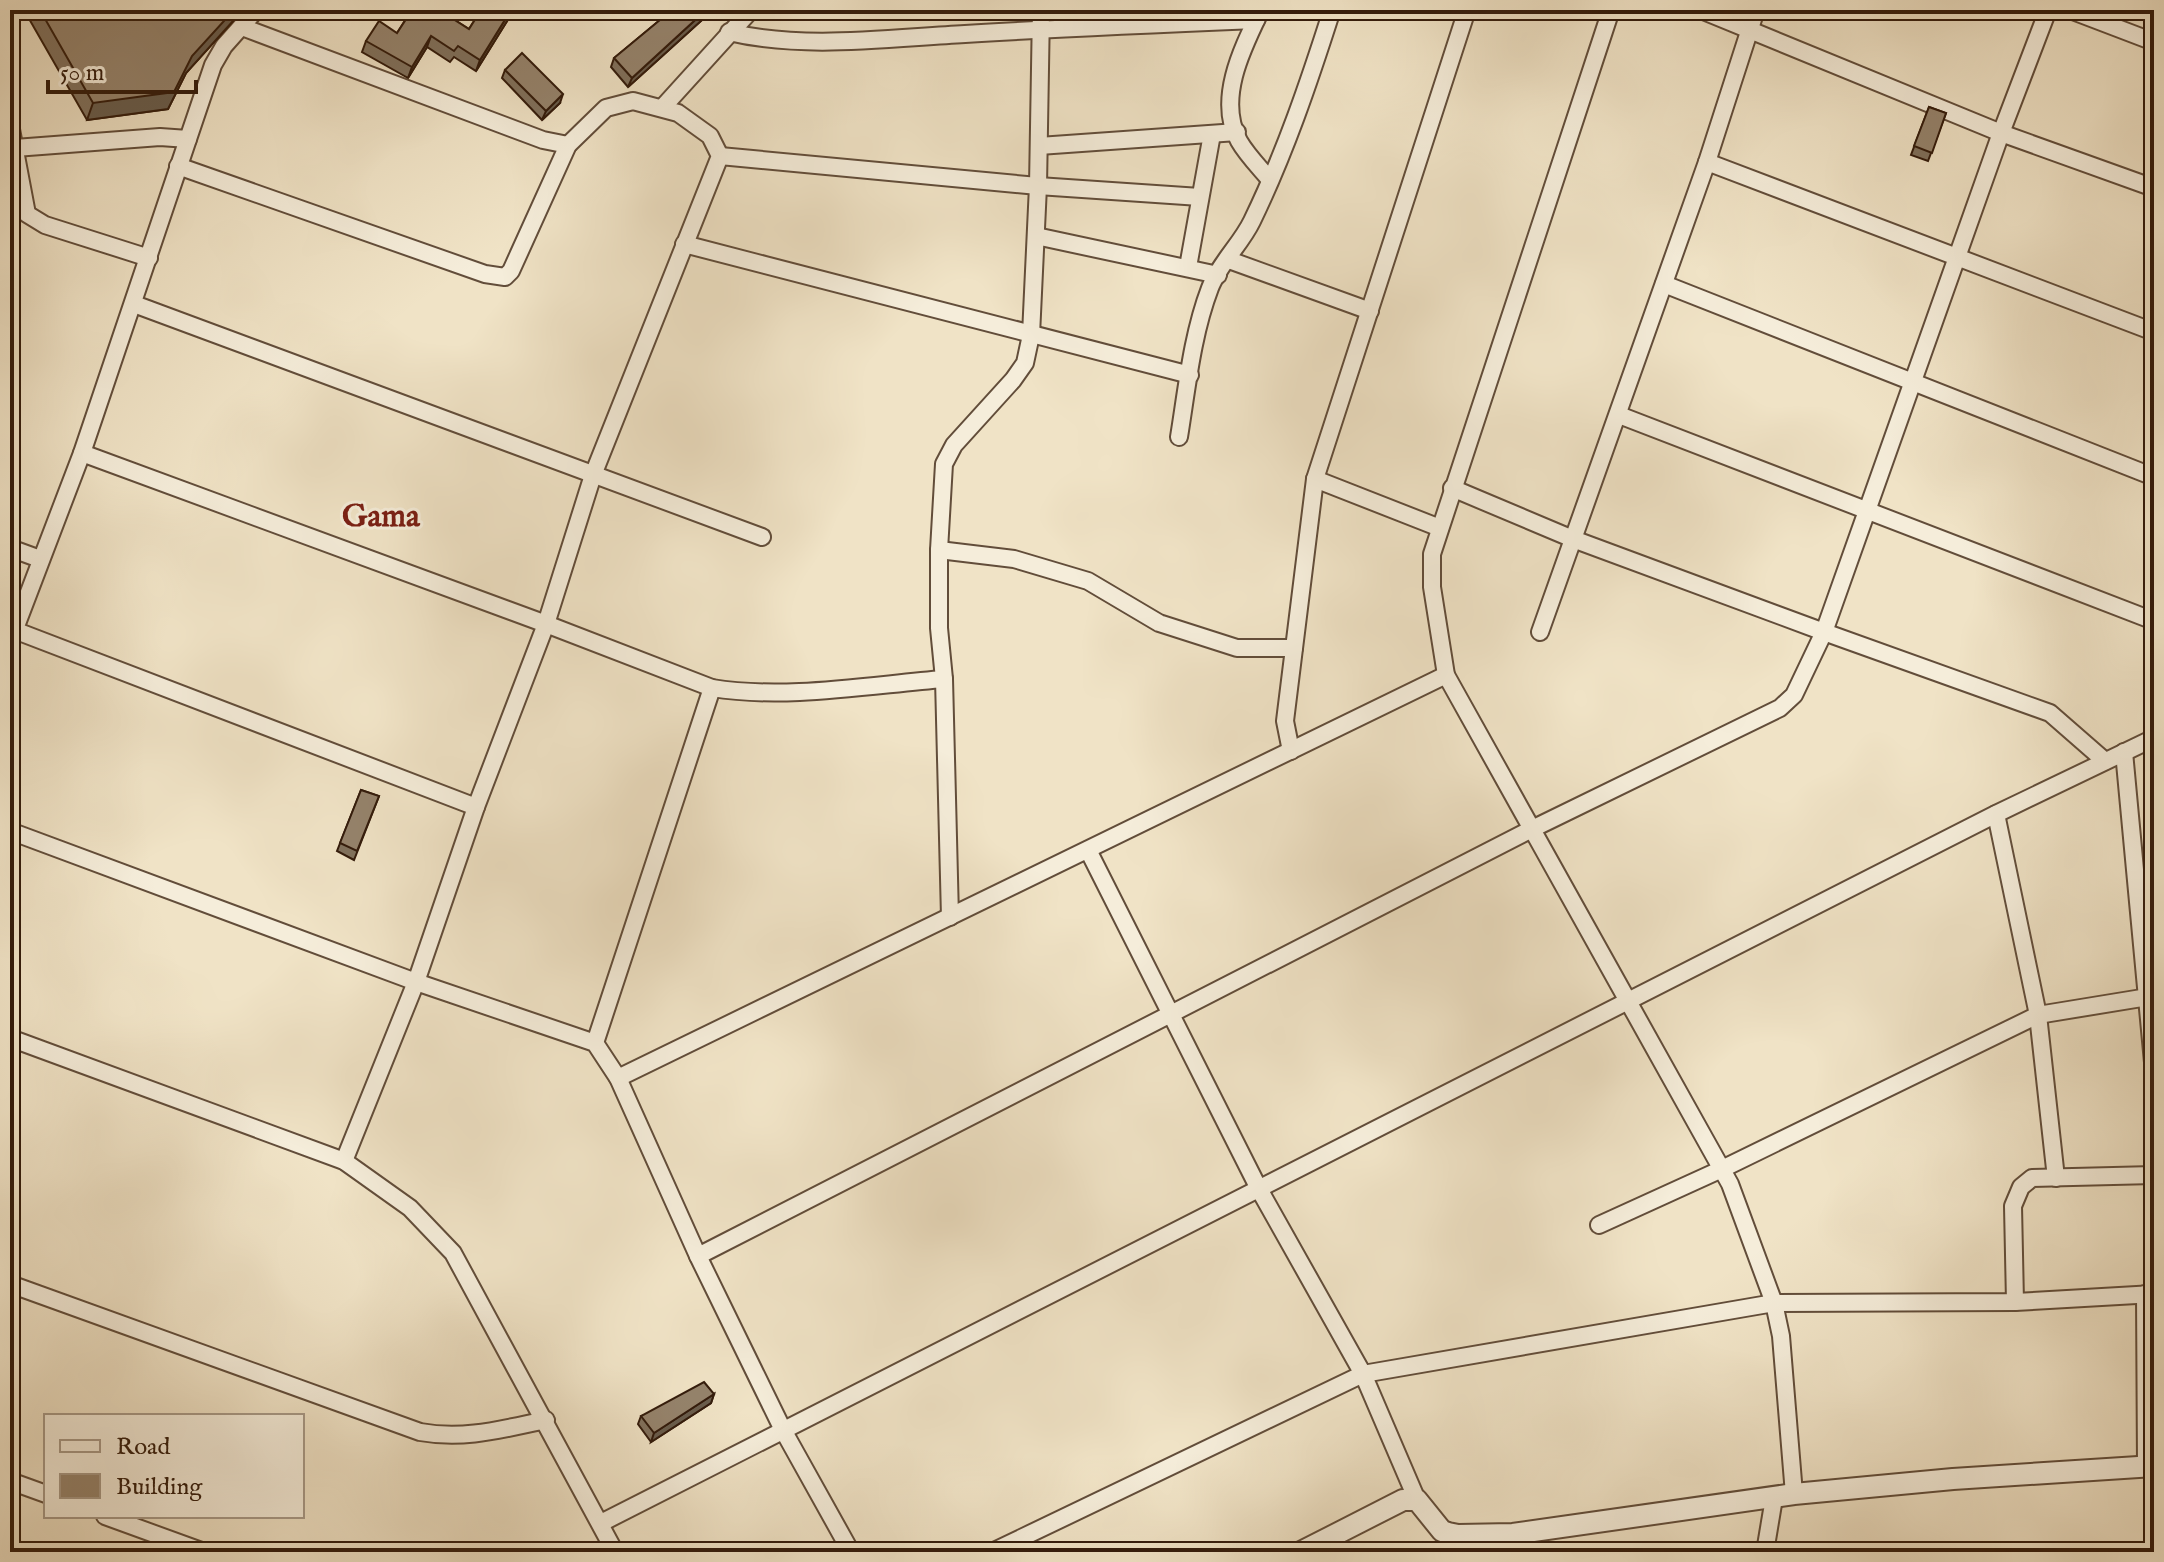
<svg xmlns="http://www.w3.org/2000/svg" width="2164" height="1562" font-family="'IM FELL English',serif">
<rect width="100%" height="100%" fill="#f0e3c6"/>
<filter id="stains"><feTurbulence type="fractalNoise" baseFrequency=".0025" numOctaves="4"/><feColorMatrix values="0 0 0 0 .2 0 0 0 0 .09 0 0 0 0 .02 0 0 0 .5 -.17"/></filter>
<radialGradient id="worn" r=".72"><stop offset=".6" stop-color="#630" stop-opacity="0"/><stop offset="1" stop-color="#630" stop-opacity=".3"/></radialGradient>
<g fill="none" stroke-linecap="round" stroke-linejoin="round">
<defs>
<g id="minor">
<path d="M1261,10c-18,37 -45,89 -22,131 8,14 21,27 31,39"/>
<polyline points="1611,10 1432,554 1432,587 1446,675 1730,1184 1774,1303 1781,1336 1794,1494"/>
<polyline points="1701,10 2001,133 2154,188"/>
<polyline points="2070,10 2154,42"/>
<polyline points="242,27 543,140 568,145"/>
<path d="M729,32c74,18 160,6 236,2 97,-6 194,-10 291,-14"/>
<polyline points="663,107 751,10"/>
<polyline points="10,124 27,214 45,225 149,258"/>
<polyline points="1039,146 1237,132"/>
<polyline points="15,148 160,137 188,139"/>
<polyline points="720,156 1038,186 1200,197"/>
<polyline points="1707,162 2154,332"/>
<polyline points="178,166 485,274 505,277 511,271 568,145 606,108 633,101 678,113 710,136 720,156 593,475 546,624 476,807 416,982 344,1161"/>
<polyline points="1036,236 1218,275"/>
<polyline points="684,244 1190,375"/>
<polyline points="1229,260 1370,311"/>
<polyline points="1188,267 1212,134"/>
<polyline points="1664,284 2154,477"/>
<polyline points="134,304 762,537"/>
<polyline points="1619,415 2154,621"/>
<path d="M1179,437c8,-49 13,-102 31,-149 9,-24 31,-44 42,-67 33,-68 57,-139 80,-211"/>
<path d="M82,453l464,171 166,64c74,12 157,-3 232,-9"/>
<polyline points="1315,479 1440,528"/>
<polyline points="1452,488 1573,539 1824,632 2050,713 2105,761"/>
<polyline points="10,548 40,559"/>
<polyline points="939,550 1014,559 1088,581 1159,623 1237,648 1294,648"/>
<polyline points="14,630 476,807"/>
<polyline points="1540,632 1707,162 1756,10"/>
<polyline points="10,642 82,453 213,65 224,46 256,10"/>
<polyline points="1291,751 1285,721 1315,479 1467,10"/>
<polyline points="2124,752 2154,1073"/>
<polyline points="1996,814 2038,1015 2056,1178"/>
<polyline points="10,831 416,982 595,1043 618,1078 698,1256 783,1430 851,1552"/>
<polyline points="1088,850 1259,1189 1363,1374 1417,1500"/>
<polyline points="950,917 944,679 939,628 939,550 944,464 954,445 1013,380 1025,363 1031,335 1038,186 1041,10"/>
<polyline points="10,1038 344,1161 410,1208 453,1253 615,1552"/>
<polyline points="595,1043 712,688"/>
<polyline points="618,1078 1446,675"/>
<polyline points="1599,1225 1722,1169 2038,1015 2154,996"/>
<polyline points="698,1256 1532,829 1780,708 1794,695 1824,632 2001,133 2048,10"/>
<path d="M10,1284l410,148c45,8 82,-3 126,-12"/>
<polyline points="2145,1294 2146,1466"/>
<polyline points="2015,1302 2013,1206 2021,1187 2032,1178 2154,1175"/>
<polyline points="10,1481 46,1494"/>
<polyline points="105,1516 204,1552"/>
<polyline points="601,1523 1996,814 2154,738"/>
<polyline points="992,1552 1363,1374 1774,1303 2015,1302 2154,1294"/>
<polyline points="1765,1552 1774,1498"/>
</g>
<polyline id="tertiary" points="1301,1552 1403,1500 1417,1500 1442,1531 1448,1533 1458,1535 1513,1534 1794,1494 1953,1479 2154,1466"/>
</defs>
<use href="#minor" stroke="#624d3a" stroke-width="20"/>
<use href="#tertiary" stroke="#624d3a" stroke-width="24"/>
<use href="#minor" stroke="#f5edda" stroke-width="16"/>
<use href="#tertiary" stroke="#f5edda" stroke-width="20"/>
</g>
<g fill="#80715d" stroke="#331b0b" stroke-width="2">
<polygon points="24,10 243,10 186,73 168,109 87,120"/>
<polygon points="410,10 439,10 469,29 481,10 514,10 476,71 454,57 450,62 427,47 408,78 362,52 366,41 397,33 411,11"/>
<polygon points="672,10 713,10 628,87 611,67 614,58"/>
<polygon points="505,70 560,103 542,120 502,78"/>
<polygon points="1929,107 1946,113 1928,161 1911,155"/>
<polygon points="361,790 379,796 354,860 337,851"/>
<polygon points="714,1394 711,1403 651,1442 638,1424 641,1416"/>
</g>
<g fill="#685c4c" stroke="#331b0b" stroke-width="2">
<polygon points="234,10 243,10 186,73 168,109 87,120 93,103"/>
<polygon points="511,10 514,10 476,71 480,60"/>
<polygon points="706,10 713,10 628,87 632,78"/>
<polygon points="431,36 427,47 408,78 412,67"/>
<polygon points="563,94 560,103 542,120 546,111"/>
<polygon points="714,1394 711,1403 651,1442 654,1433"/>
</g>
<g fill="#95836c" stroke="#331b0b" stroke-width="2">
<polygon points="40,10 234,10 192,56 174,92 93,103"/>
<polygon points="412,10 439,10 469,29 481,10 511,10 480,60 458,46 454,51 431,36 412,67 366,41 379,21 397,33"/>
<polygon points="672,10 706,10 632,78 614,58"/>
<polygon points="522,53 563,94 546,111 505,70"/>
<polygon points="1929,107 1946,113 1932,153 1914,146"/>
<polygon points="361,790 379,796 357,851 340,843"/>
<polygon points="704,1382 714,1394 654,1433 641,1416"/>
</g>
<g text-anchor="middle" stroke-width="6" stroke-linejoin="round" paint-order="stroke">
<g font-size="32" font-weight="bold" fill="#7a1f14" stroke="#f5edda">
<text x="381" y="526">Gama</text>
</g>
</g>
<rect width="2164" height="1562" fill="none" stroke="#f0e3c6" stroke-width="40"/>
<rect x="12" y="12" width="2140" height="1538" fill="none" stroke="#331b0b" stroke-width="4"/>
<rect x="20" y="20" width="2124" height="1522" fill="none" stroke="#331b0b" stroke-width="2"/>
<rect x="44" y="1414" width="260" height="104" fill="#f5edda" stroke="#a79987" stroke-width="2"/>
<rect x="60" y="1440" width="40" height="12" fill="#f5edda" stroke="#a79987" stroke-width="2"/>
<text x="116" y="1454" font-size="24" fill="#331b0b">Road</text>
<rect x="60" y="1474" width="40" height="24" fill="#95836c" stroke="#a79987" stroke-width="2"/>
<text x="116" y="1494" font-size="24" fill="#331b0b">Building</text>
<path d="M48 80v12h148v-12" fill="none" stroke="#331b0b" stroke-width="4"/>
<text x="60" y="80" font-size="24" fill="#331b0b" stroke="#f5edda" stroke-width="6" paint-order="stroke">50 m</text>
<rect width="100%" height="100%" filter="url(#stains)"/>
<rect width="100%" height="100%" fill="url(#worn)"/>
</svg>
